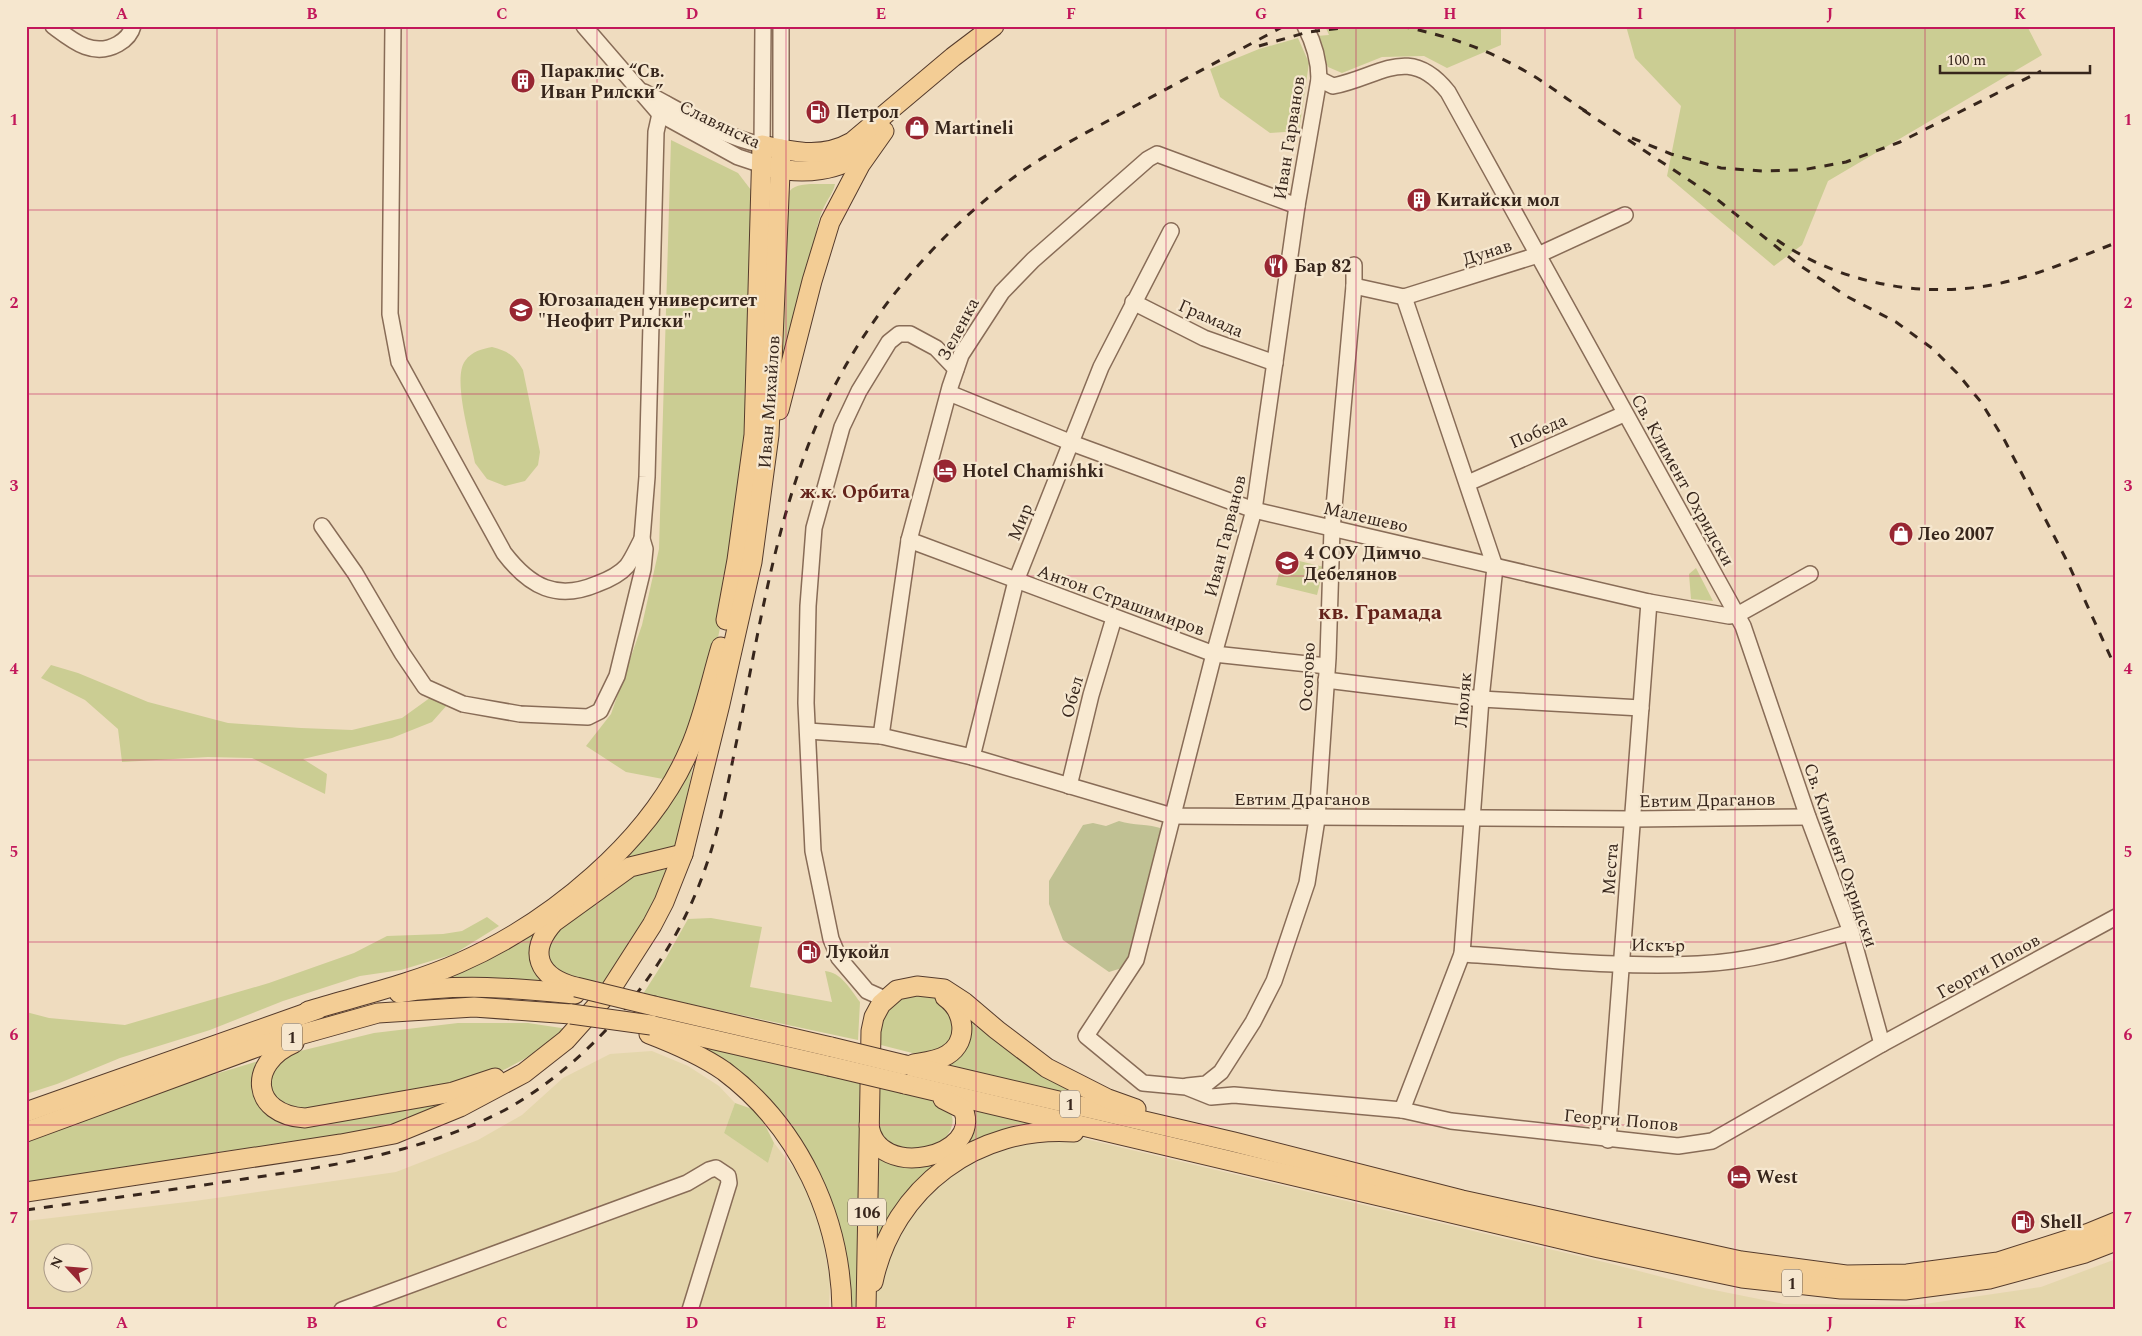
<svg xmlns="http://www.w3.org/2000/svg" width="2142" height="1336" font-family="Spectral,serif">
<rect width="100%" height="100%" fill="#efdcbf"/>
<g fill="#e4d6ac" fill-rule="evenodd">
<path d="M652,1051l36,15 31,20 16,17 -11,30 44,30 6,-20 22,28 23,44 11,65 -1,30h-803v-89l169,-20 201,-29 82,-32 44,-25 41,-37 47,-24zM52,1254h30v30h-30z"/>
<polygon points="1077,1137 1612,1264 1704,1288 1784,1304 1918,1305 2041,1287 2116,1259 2116,1310 874,1310 879,1274 885,1253 936,1181 1003,1145"/>
</g>
<g fill="#cbcd93">
<polygon points="1325,26 1501,26 1501,45 1447,68 1424,56 1382,57 1342,73 1328,67 1316,36 1329,35"/>
<polygon points="1626,26 2027,26 2042,55 1828,181 1802,245 1774,266 1667,176 1681,106 1635,58"/>
<polygon points="1298,38 1309,63 1299,131 1270,133 1220,97 1210,69 1259,49"/>
<polygon points="671,140 738,173 751,190 753,289 748,419 730,579 705,701 683,746 663,779 626,772 586,746 611,714 642,625 659,549"/>
<path d="M810,184h25c-2,9 -6,13 -10,21 -7,13 -10,29 -10,43l-33,126 4,-176c4,-12 12,-13 24,-14z"/>
<path d="M492,347c16,4 23,9 31,23l17,82 -2,13 -13,16 -20,5 -18,-7 -12,-16c-4,-22 -23,-84 -10,-102 7,-10 17,-12 27,-14z"/>
<polygon points="1283,557 1324,567 1317,595 1276,585"/>
<polygon points="1696,568 1713,601 1691,599 1689,574"/>
<polygon points="51,665 78,673 148,702 228,723 301,728 352,730 402,718 445,687 456,695 432,722 392,738 303,759 327,774 325,794 252,758 208,757 122,762 118,729 85,700 41,678"/>
<polygon points="695,755 683,817 673,852 541,929 544,982 401,986 562,910"/>
<polygon points="651,867 669,869 639,932 606,987 551,972 545,940 624,875"/>
<polygon points="487,917 499,926 454,954 401,970 360,976 283,1001 210,1030 120,1058 57,1084 26,1094 26,1012 49,1018 125,1025 269,983 354,953 387,936 443,934 462,931"/>
<path d="M711,918l51,9 -12,60 82,15 -7,-31c16,1 26,19 35,31l-2,38 -215,-46 23,-36 22,-39z"/>
<path d="M909,993l28,4 16,21 -1,23 -24,16 -51,-13c2,-25 10,-38 32,-51z"/>
<polygon points="966,1013 1105,1104 941,1066"/>
<path d="M458,1023h70l40,6c-21,16 -43,31 -67,42 -59,27 -148,31 -213,40l-15,-7 -7,-28 22,-22 86,-21z"/>
<polygon points="687,1040 860,1083 857,1310 847,1310 846,1267 840,1228 827,1192 805,1149"/>
<polygon points="262,1060 259,1103 273,1120 295,1127 476,1092 416,1118 342,1136 226,1151 26,1185 26,1140 143,1096"/>
<path d="M875,1086c21,5 93,11 75,45 -10,17 -26,19 -43,22l-33,-20z"/>
<polygon points="735,1103 758,1111 774,1143 768,1163 724,1133"/>
<polygon points="968,1104 1055,1124 974,1143 871,1253 873,1153 936,1161"/>
</g>
<path fill="#c0c193" d="M1119,821c15,5 29,2 44,8l-35,132 -6,7 -13,4 -46,-32 -14,-36v-23l34,-56 10,-2 13,3z"/>
<g fill="none" stroke-linecap="round" stroke-linejoin="round">
<defs>
<g id="minor">
<path d="M53,26c20,15 40,32 65,18 7,-4 13,-10 15,-18"/>
<path d="M393,26l-3,288 9,48 105,191c26,34 53,48 93,31 11,-4 22,-9 30,-18 6,-8 10,-18 15,-27"/>
<polyline points="584,26 660,114 738,157 762,165"/>
<path d="M1305,26c9,17 14,34 14,53l-22,127 -43,304 -40,144 -78,306 -50,76 57,47 43,4 25,10 23,-2 168,15 49,11 227,25 34,-5 170,-97 234,-127"/>
<path d="M1319,79l14,7c47,-9 76,-43 115,6l295,534 65,191 43,115 31,112"/>
<path d="M644,92c39,20 75,44 118,53l1,-119"/>
<polyline points="781,149 781,26"/>
<polyline points="1354,286 1404,297 1538,255 1625,215"/>
<polyline points="1133,302 1204,338 1275,363"/>
<polyline points="949,393 1077,445 1254,510 1649,602 1729,616 1737,615 1810,574"/>
<polyline points="1468,483 1624,414"/>
<polyline points="322,526 355,573 402,653 425,687 463,704 520,714 588,717 600,711 617,676 643,569 645,549 642,539 647,477 656,132 660,114 666,104"/>
<polyline points="909,540 1214,654 1327,666"/>
<polyline points="1326,680 1481,699 1641,708"/>
<polyline points="808,731 881,736 972,757 1172,816 1633,819 1808,817"/>
<polyline points="881,736 909,540 950,387 961,355 1002,292 1033,260 1148,159 1157,154 1297,206"/>
<polyline points="972,757 1016,581 1101,367 1171,231"/>
<polyline points="1069,786 1091,695 1114,618"/>
<path d="M1462,954c78,5 158,14 236,10 53,-2 102,-17 153,-32"/>
<polyline points="885,999 867,991 839,958 831,939 813,851 806,703 808,606 814,528 842,427 859,391 889,342 899,334 910,334 936,348 956,369"/>
<polyline points="1187,1086 1206,1084 1221,1072 1253,1022 1274,981 1307,883 1317,819 1328,658 1332,529 1354,286 1354,265"/>
<polyline points="1402,1110 1462,954 1481,699 1495,567 1404,297"/>
<polyline points="1608,1140 1649,602"/>
<polyline points="342,1310 687,1183 709,1170 716,1168 728,1176 729,1183 690,1310"/>
</g>
<g id="major">
<path d="M770,167c32,8 71,5 96,-18"/>
<polyline points="779,410 812,281 830,222 860,165 884,131"/>
<path d="M726,620l11,-60 17,-125 8,-290c32,7 60,14 90,-3l101,-85 41,-31"/>
<path d="M575,987c-37,-10 -48,-35 -21,-65l76,-55 53,-13"/>
<path d="M399,993c58,-10 118,-5 176,1"/>
<polyline points="654,1006 831,1047"/>
<path d="M308,1011c50,-15 103,-27 151,-48 91,-40 192,-122 231,-215 14,-32 21,-68 31,-101"/>
<polyline points="654,1026 829,1066"/>
<path d="M649,1034c26,10 52,21 75,37 75,56 117,147 118,239"/>
<path d="M294,1043c-47,20 -43,72 11,75l148,-26 42,-14"/>
<path d="M913,1064c12,-2 24,-3 34,-9 23,-14 17,-45 -2,-58"/>
<polyline points="905,1065 1234,1142 1462,1200 1741,1261 1846,1275 1907,1274 1998,1262 2089,1233 2116,1222"/>
<polyline points="905,1084 1599,1248 1742,1278 1841,1289 1905,1290 1989,1279 2085,1253 2116,1241"/>
<polyline points="26,1112 318,1009"/>
<path d="M869,1125c7,57 115,32 94,-16l-20,-10"/>
<polyline points="26,1132 260,1046 378,1013 474,1007 571,1014"/>
<polyline points="26,1192 341,1144 394,1134 460,1107 524,1073 566,1040 609,992 652,925 664,902 683,854 720,704 752,562 769,435 781,149"/>
<path d="M873,1282c20,-95 105,-157 201,-150"/>
<polyline points="866,1310 871,1031 874,1017 881,1004 897,990 917,986 944,989 964,1002 997,1030 1047,1068 1108,1099 1136,1109"/>
</g>
</defs>
<use href="#minor" stroke="#886c57" stroke-width="18"/>
<use href="#major" stroke="#553b2c" stroke-width="21"/>
<use href="#minor" stroke="#f9ead2" stroke-width="15"/>
<use href="#major" stroke="#f3cd95" stroke-width="19"/>
<g stroke="#37261c" stroke-width="3" stroke-dasharray="9 9" stroke-linecap="butt">
<path d="M1400,26c45,9 85,22 125,45 22,12 42,29 64,42"/>
<polyline points="1259,46 1308,32 1358,26"/>
<polyline points="1583,110 1713,196 1799,265 1848,297 1896,322 1933,349 1957,373 1981,402 2005,441 2068,563 2116,669"/>
<polyline points="1632,138 1671,154 1721,168 1762,171 1802,170 1846,162 1900,142 2041,71"/>
<path d="M1777,240c68,47 160,62 240,39 33,-9 65,-23 96,-35"/>
<path d="M26,1210c73,-10 145,-20 218,-31 88,-13 176,-26 257,-67 38,-20 75,-50 105,-82 43,-47 78,-100 99,-161 14,-39 22,-80 30,-120 27,-130 44,-267 111,-384 42,-73 103,-140 171,-190 33,-24 71,-43 107,-63 53,-29 106,-57 160,-86"/>
</g>
<defs>
<g id="major-bridge">
<polyline points="576,987 654,1006"/>
<polyline points="571,1014 651,1025"/>
<polyline points="831,1047 905,1065"/>
<polyline points="829,1066 905,1084"/>
</g>
</defs>
<use href="#major-bridge" stroke="#553b2c" stroke-width="21" stroke-linecap="butt"/>
<use href="#major-bridge" stroke="#f3cd95" stroke-width="19"/>
</g>
<path fill="none" stroke="#c2185b" stroke-width="1" stroke-opacity="0.55" d="M217,26v1284M407,26v1284M597,26v1284M786,26v1284M976,26v1284M1166,26v1284M1356,26v1284M1545,26v1284M1735,26v1284M1925,26v1284M26,210h2090M26,394h2090M26,576h2090M26,760h2090M26,942h2090M26,1125h2090"/>
<defs>
<symbol id="building-disc" viewBox="-11 -11 22 22"><circle r="9.5" fill="#982632" stroke="#f6e7cf"/><path d="M-4-6H4V6H1V3H-1V6H-4ZM-2.5-4.3h1.7v1.8h-1.7ZM.8-4.3h1.7v1.8H.8ZM-2.5-1h1.7V.8h-1.7ZM.8-1h1.7V.8H.8Z" fill="#fff"/></symbol>
<symbol id="fuel-disc" viewBox="-11 -11 22 22"><circle r="9.5" fill="#982632" stroke="#f6e7cf"/><path d="M-5.5-6h7V0h2V4h1.3V-2.5L3-4.5l.8-.8L6-3V5H2.5V1h-1V6h-7ZM-4.2-4.7v3.2H.2V-4.7Z" fill="#fff"/></symbol>
<symbol id="shop-disc" viewBox="-11 -11 22 22"><circle r="9.5" fill="#982632" stroke="#f6e7cf"/><path d="M-5-2.5h2.3a2.7 3.5 0 0 1 5.4 0H5L5.5 6h-11ZM-1.5-2.5h3a1.5 2.3 0 0 0-3 0Z" fill="#fff"/></symbol>
<symbol id="restaurant-disc" viewBox="-11 -11 22 22"><circle r="9.5" fill="#982632" stroke="#f6e7cf"/><path d="M-5-6h1v4h1v-4h1v4h1v-4h1v5L-1.5 .5V6h-2V.5L-5-1ZM5-6V6H3V1.5H1.5Q1.5-4 5-6Z" fill="#fff"/></symbol>
<symbol id="university-disc" viewBox="-11 -11 22 22"><circle r="9.5" fill="#982632" stroke="#f6e7cf"/><path d="M0-5L7-2L0 1L-7-2ZM-4 1L0 2.5L4 1V4Q0 6-4 4Z" fill="#fff"/></symbol>
<symbol id="hotel-disc" viewBox="-11 -11 22 22"><circle r="9.5" fill="#982632" stroke="#f6e7cf"/><path d="M-6-4.5h1.5V1H6V5H4.5V3h-9V5H-6ZM-4 0a1.8 1.8 0 1 1 3.6 0ZM.5 0V-2.5h3Q6-2.5 6 0Z" fill="#fff"/></symbol>
<symbol id="school-disc" viewBox="-11 -11 22 22"><circle r="9.5" fill="#982632" stroke="#f6e7cf"/><path d="M0-5L7-2L0 1L-7-2ZM-4 1L0 2.5L4 1V4Q0 6-4 4Z" fill="#fff"/></symbol>
</defs>
<g fill-rule="evenodd">
<use href="#building-disc" x="509" y="67" width="28" height="28"/>
<use href="#fuel-disc" x="804" y="98" width="28" height="28"/>
<use href="#shop-disc" x="903" y="114" width="28" height="28"/>
<use href="#building-disc" x="1405" y="186" width="28" height="28"/>
<use href="#restaurant-disc" x="1262" y="252" width="28" height="28"/>
<use href="#university-disc" x="507" y="296" width="28" height="28"/>
<use href="#hotel-disc" x="931" y="457" width="28" height="28"/>
<use href="#shop-disc" x="1887" y="520" width="28" height="28"/>
<use href="#school-disc" x="1273" y="549" width="28" height="28"/>
<use href="#fuel-disc" x="795" y="938" width="28" height="28"/>
<use href="#hotel-disc" x="1725" y="1163" width="28" height="28"/>
<use href="#fuel-disc" x="2009" y="1208" width="28" height="28"/>
</g>
<g text-anchor="middle" stroke-width="4.5" stroke-linejoin="round" paint-order="stroke">
<g fill="#f6e7cf" stroke="#706052" stroke-width="1">
<rect x="282" y="1023.5" width="20" height="27" rx="4"/>
<rect x="1060" y="1090.5" width="20" height="27" rx="4"/>
<rect x="848" y="1198.5" width="38" height="27" rx="4"/>
<rect x="1782" y="1269.5" width="20" height="27" rx="4"/>
</g>
<g font-size="16" font-weight="bold" fill="#37261c">
<text x="292" y="1043">1</text>
<text x="1070" y="1110">1</text>
<text x="867" y="1218">106</text>
<text x="1792" y="1289">1</text>
</g>
<g font-size="18" font-weight="bold" fill="#37261c" stroke="#f6e7cf" text-anchor="start">
<text x="540" y="77">Параклис “Св.<tspan x="540" dy="21">Иван Рилски”</tspan></text>
<text x="836" y="118">Петрол</text>
<text x="934" y="134">Martineli</text>
<text x="1436" y="206">Китайски мол</text>
<text x="1294" y="272">Бар 82</text>
<text x="538" y="306">Югозападен университет<tspan x="538" dy="21">"Неофит Рилски"</tspan></text>
<text x="962" y="477">Hotel Chamishki</text>
<text x="1918" y="540">Лео 2007</text>
<text x="1304" y="559">4 СОУ Димчо<tspan x="1304" dy="21">Дебелянов</tspan></text>
<text x="826" y="958">Лукойл</text>
<text x="1756" y="1183">West</text>
<text x="2040" y="1228">Shell</text>
</g>
<g font-size="18" fill="#37261c" stroke="#f6e7cf">
<text transform="translate(720 124) rotate(26)" y="6">Славянска</text>
<text transform="translate(1289 138) rotate(-81)" y="6">Иван Гарванов</text>
<text transform="translate(1487 252) rotate(-18)" y="6">Дунав</text>
<text transform="translate(1211 318) rotate(24)" y="6">Грамада</text>
<text transform="translate(958 329) rotate(-62)" y="6">Зеленка</text>
<text transform="translate(769 402) rotate(-86)" y="6">Иван Михайлов</text>
<text transform="translate(1538 431) rotate(-24)" y="6">Победа</text>
<text transform="translate(1683 480) rotate(61)" y="6">Св. Климент Охридски</text>
<text transform="translate(1366 517) rotate(13)" y="6">Малешево</text>
<text transform="translate(1020 522) rotate(-68)" y="6">Мир</text>
<text transform="translate(1225 536) rotate(-76)" y="6">Иван Гарванов</text>
<text transform="translate(1121 600) rotate(20)" y="6">Антон Страшимиров</text>
<text transform="translate(1307 677) rotate(-87)" y="6">Осогово</text>
<text transform="translate(1072 697) rotate(-75)" y="6">Обел</text>
<text transform="translate(1463 700) rotate(-85)" y="6">Люляк</text>
<text x="1302" y="805">Евтим Драганов</text>
<text transform="translate(1707 800) rotate(-1)" y="6">Евтим Драганов</text>
<text transform="translate(1841 855) rotate(71)" y="6">Св. Климент Охридски</text>
<text transform="translate(1610 869) rotate(-86)" y="6">Места</text>
<text transform="translate(1658 945) rotate(1)" y="6">Искър</text>
<text transform="translate(1988 966) rotate(-29)" y="6">Георги Попов</text>
<text transform="translate(1621 1120) rotate(5)" y="6">Георги Попов</text>
</g>
<g font-size="19" font-weight="bold" fill="#64231b" stroke="#f6e7cf">
<text x="855" y="498">ж.к. Орбита</text>
</g>
<g font-size="22" font-weight="bold" fill="#64231b" stroke="#f6e7cf">
<text x="1380" y="619">кв. Грамада</text>
</g>
</g>
<rect width="2142" height="1336" fill="none" stroke="#f6e7cf" stroke-width="55"/>
<g transform="translate(68 1268) rotate(296)"><circle r="24" fill="#f6e7cf" stroke="#aa9a87"/>
<path d="M0-4L9 19L0 12L-9 19Z" fill="#982632"/>
<text y="-8" font-size="14" font-weight="bold" text-anchor="middle" fill="#37261c">N</text>
</g>
<path d="M1940 65v8h150v-8" fill="none" stroke="#37261c" stroke-width="2.5"/>
<text x="1947" y="65" font-size="15" fill="#37261c" stroke="#f6e7cf" stroke-width="4" paint-order="stroke">100 m</text>
<rect x="28" y="28" width="2086" height="1280" fill="none" stroke="#c2185b" stroke-width="2"/>
<g font-size="16" text-anchor="middle" font-weight="bold" fill="#c2185b">
<text x="122" y="19">A</text>
<text x="312" y="19">B</text>
<text x="502" y="19">C</text>
<text x="692" y="19">D</text>
<text x="881" y="19">E</text>
<text x="1071" y="19">F</text>
<text x="1261" y="19">G</text>
<text x="1450" y="19">H</text>
<text x="1640" y="19">I</text>
<text x="1830" y="19">J</text>
<text x="2020" y="19">K</text>
<text x="14" y="125">1</text>
<text x="2128" y="125">1</text>
<text x="14" y="308">2</text>
<text x="2128" y="308">2</text>
<text x="14" y="491">3</text>
<text x="2128" y="491">3</text>
<text x="14" y="674">4</text>
<text x="2128" y="674">4</text>
<text x="14" y="857">5</text>
<text x="2128" y="857">5</text>
<text x="14" y="1040">6</text>
<text x="2128" y="1040">6</text>
<text x="14" y="1223">7</text>
<text x="2128" y="1223">7</text>
<text x="122" y="1328">A</text>
<text x="312" y="1328">B</text>
<text x="502" y="1328">C</text>
<text x="692" y="1328">D</text>
<text x="881" y="1328">E</text>
<text x="1071" y="1328">F</text>
<text x="1261" y="1328">G</text>
<text x="1450" y="1328">H</text>
<text x="1640" y="1328">I</text>
<text x="1830" y="1328">J</text>
<text x="2020" y="1328">K</text>
</g>
</svg>
